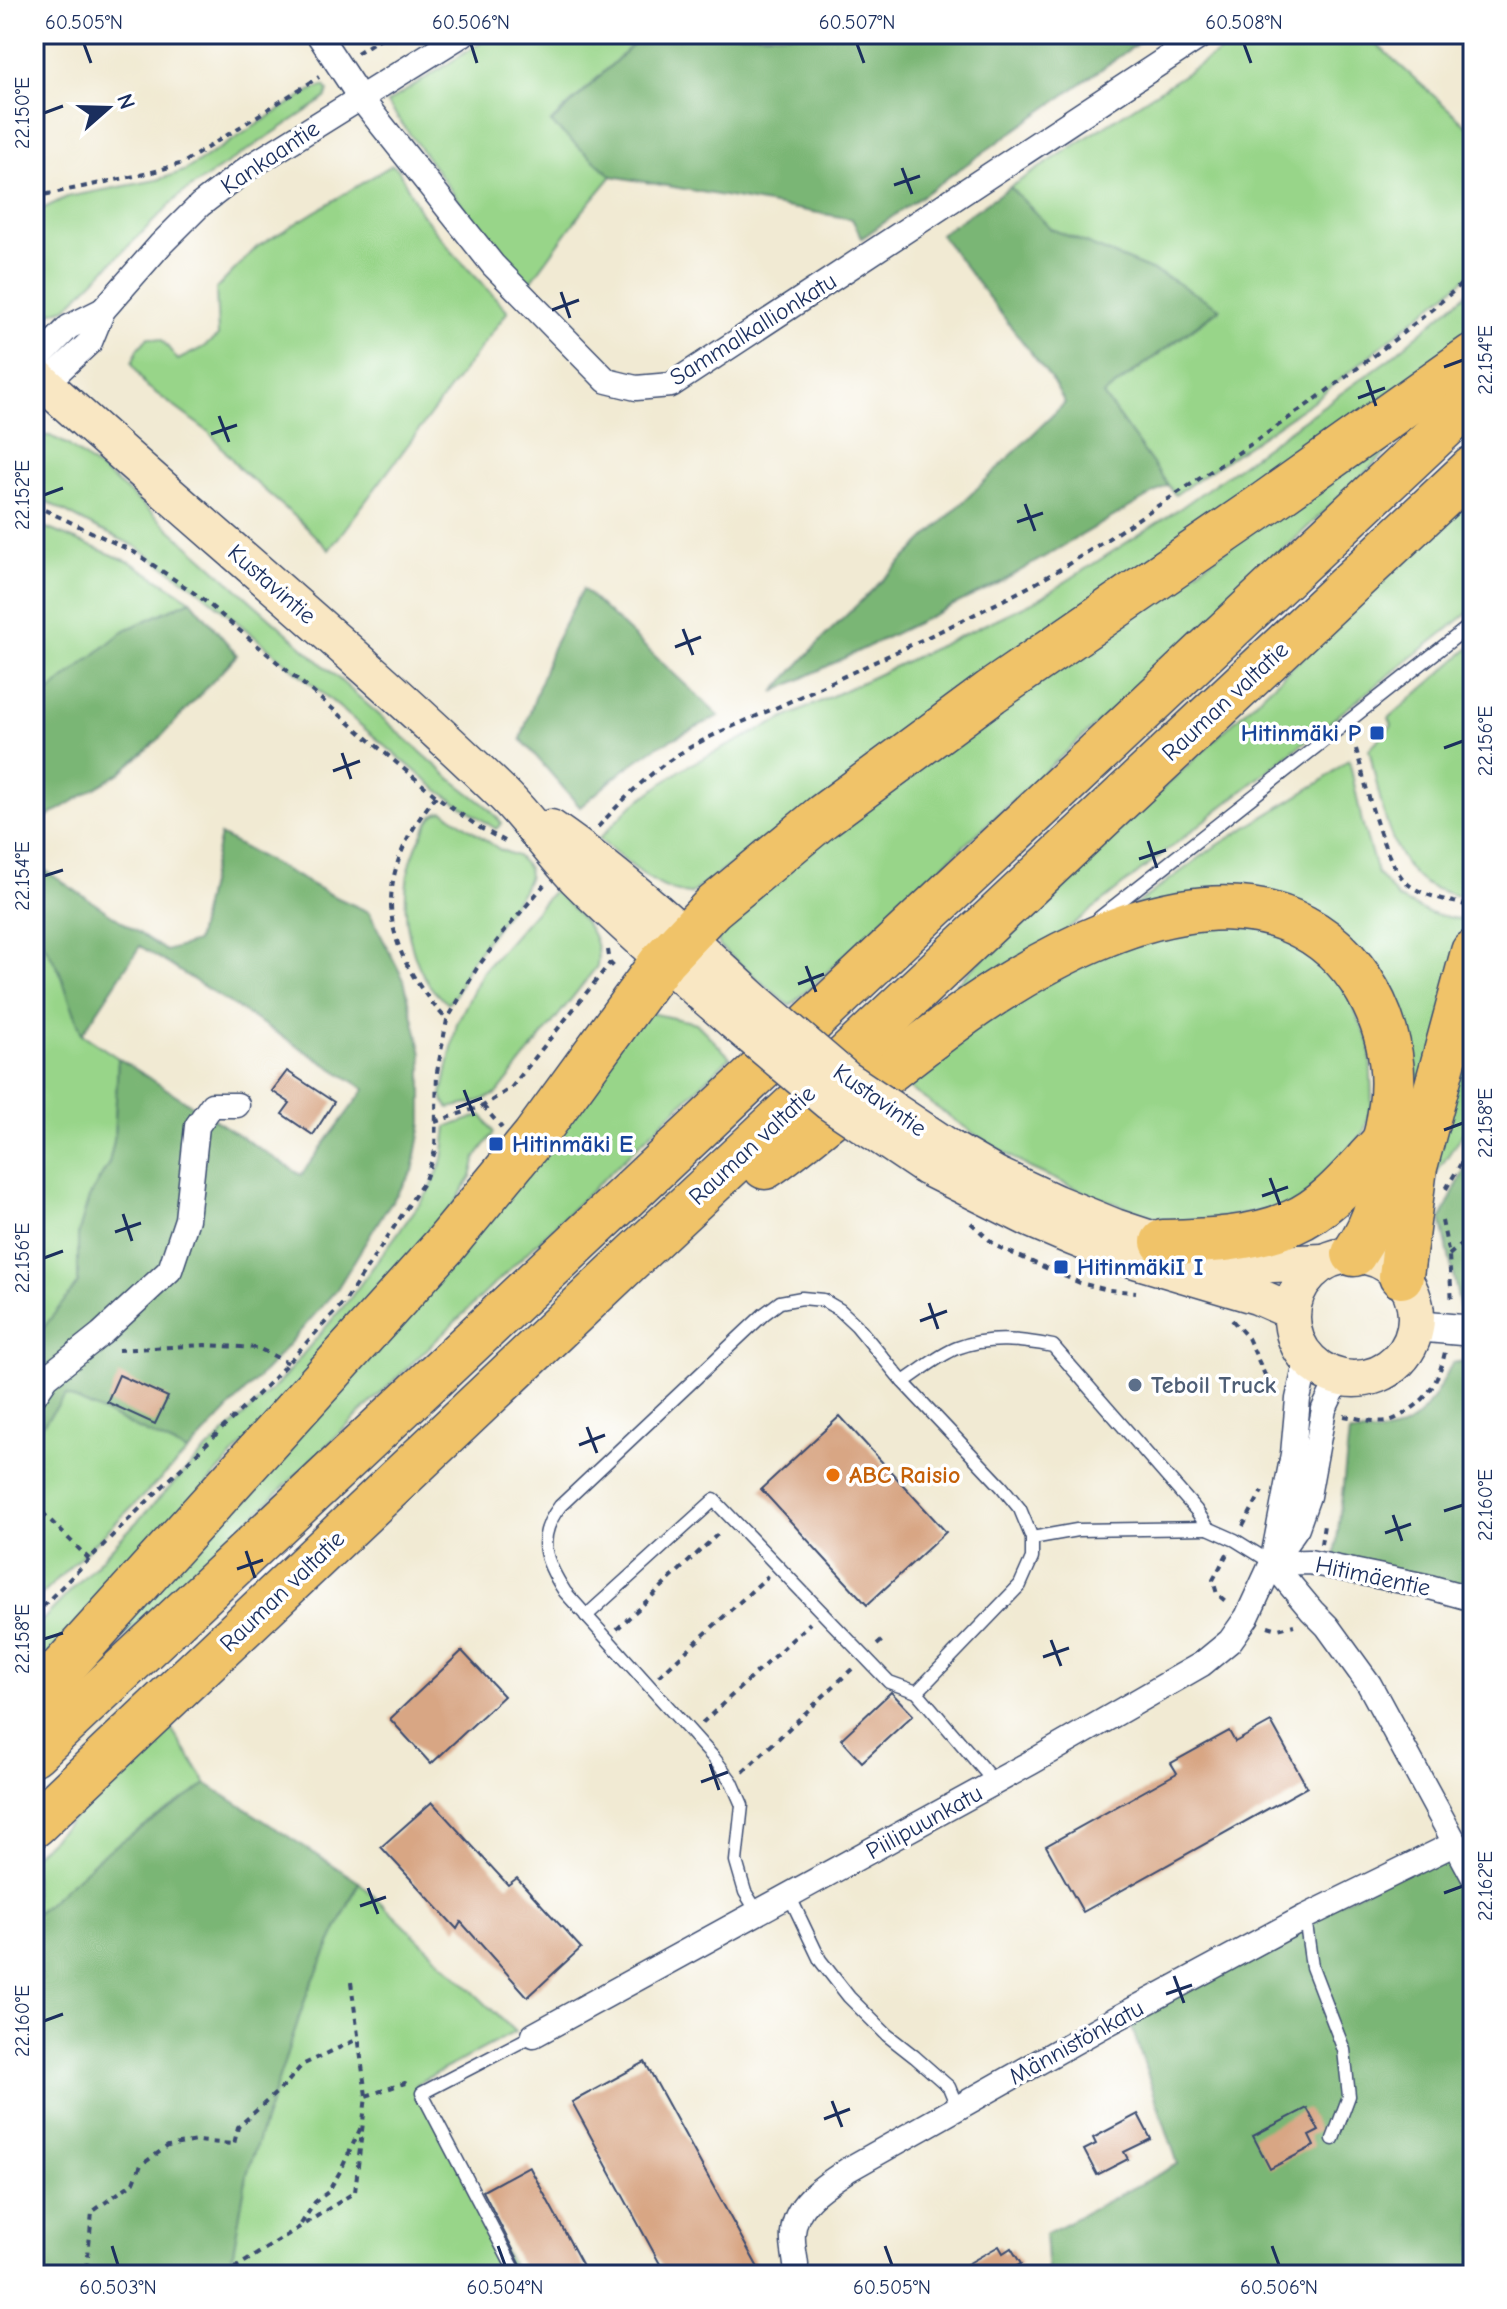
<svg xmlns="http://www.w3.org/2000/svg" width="1507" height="2309" font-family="'Comic Neue',sans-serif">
<rect width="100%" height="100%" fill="#fff"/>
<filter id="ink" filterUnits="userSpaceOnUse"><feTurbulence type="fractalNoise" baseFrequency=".0125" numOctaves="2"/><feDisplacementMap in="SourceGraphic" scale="16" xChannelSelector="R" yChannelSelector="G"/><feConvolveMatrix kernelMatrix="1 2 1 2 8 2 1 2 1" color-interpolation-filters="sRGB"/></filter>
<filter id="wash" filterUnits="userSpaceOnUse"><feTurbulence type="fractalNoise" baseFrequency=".006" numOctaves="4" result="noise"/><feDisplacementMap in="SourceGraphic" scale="32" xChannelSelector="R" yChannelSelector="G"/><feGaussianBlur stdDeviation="1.8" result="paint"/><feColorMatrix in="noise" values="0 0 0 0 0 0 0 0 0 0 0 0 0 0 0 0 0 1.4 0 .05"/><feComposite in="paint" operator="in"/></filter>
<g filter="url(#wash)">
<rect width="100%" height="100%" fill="#f1ead3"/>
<g fill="#98d589" stroke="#5a8274" stroke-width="2">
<polygon points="494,34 644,34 551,122 612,176 581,213 530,283 497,253 387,103"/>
<polygon points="1247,34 1365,34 1473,131 1473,272 1316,399 1175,495 1103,395 1220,309 1163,275 1051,229 1010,187"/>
<polygon points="325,86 328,91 326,97 320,102 180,195 66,308 46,314 34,313 34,213 67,197 157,180 184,171 310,91"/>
<polygon points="392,165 398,169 421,213 455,255 508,311 329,550 299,520 240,469 210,433 145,385 132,363 138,349 148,337 162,340 178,360 202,348 218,336 216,289 257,247"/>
<path d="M1473,288v48l-783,558c-34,-2 -64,-34 -91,-55l31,-32 55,-40 81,-40 271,-127 145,-93 207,-148z"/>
<polygon points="1456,386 1228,603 790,1006 720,947 716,934 832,830"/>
<polygon points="34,435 50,436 67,444 125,489 450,778 485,805 502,823 496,829 438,790 199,590 135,546 90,525 34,495"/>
<polygon points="1473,496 1473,609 1047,945 870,1065"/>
<polygon points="34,523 132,563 191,600 125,630 34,704"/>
<path d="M1473,645v255c-13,-4 -29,-7 -42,-13 -43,-21 -52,-96 -62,-138l23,-24 -3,-7z"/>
<polygon points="1349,759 1362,822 1377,873 1399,899 1428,913 1467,921 1397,1209 1407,1119 1338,935 1116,919 1213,848 1322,781"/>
<path d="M444,811l55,38 18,7 11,12 1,8 -6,14 -55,76 -12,28 -8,9c-32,-20 -45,-76 -42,-112 1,-21 8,-42 18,-60 5,-10 7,-18 20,-20z"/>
<path d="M554,890c21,22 49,42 43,76l-100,128 -22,9 -26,5 -5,-6 -2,-7 15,-72 26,-52z"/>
<polygon points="1251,922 1333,962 1370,1044 1372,1105 1364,1132 1308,1204 1177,1225 1086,1193 1030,1168 976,1135 899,1081 1040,981 1152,933"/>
<polygon points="34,926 59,970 82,1034 118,1058 114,1141 109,1163 89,1198 78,1235 78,1283 38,1336 34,1338"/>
<polygon points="641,1011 696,1023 730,1057 264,1506 39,1717"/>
<polygon points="1473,1013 1473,1118 1429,1184"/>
<polygon points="482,1115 494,1133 476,1157 471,1177 435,1235 34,1673 34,1629 197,1459 277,1385 348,1301 431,1188 443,1159 447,1127"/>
<polygon points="66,1394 188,1452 34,1602 34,1436"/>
<polygon points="171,1728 207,1784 103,1854 34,1916 34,1855"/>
<polygon points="359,1882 515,2032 416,2084 517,2275 229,2275 247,2174 259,2137 308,1991"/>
</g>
<g fill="#7ab675" stroke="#4a726a" stroke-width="2">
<polygon points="644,34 1151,34 862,238 852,219 612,176 551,123"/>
<polygon points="1010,187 1051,229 1163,275 1220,308 1103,395 1168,485 999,583 774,692 824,637 1065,403 1051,379 940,234"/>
<polygon points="583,589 719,716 658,746 625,769 580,807 521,739 552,648"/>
<polygon points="191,600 237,655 159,739 120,773 34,825 34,704 125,630"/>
<polygon points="220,835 329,894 369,912 404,980 422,1054 422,1124 413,1171 383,1214 337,1289 273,1362 188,1452 66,1395 34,1436 34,1338 38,1335 78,1283 78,1235 89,1198 109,1163 114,1141 118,1058 301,1175 365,1089 140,946 82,1034 59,970 34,926 34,863 166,951 196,942"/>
<polygon points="1473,1151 1473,1308 1460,1307 1441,1219"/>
<path d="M1473,1360v233l-138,-35 14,-125c12,0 26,1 39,-1 34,-5 51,-43 64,-69z"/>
<polygon points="207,1784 359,1882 308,1991 259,2137 247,2174 229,2275 34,2275 34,1916 103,1854"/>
<polygon points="1456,1843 1473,1876 1473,2275 1048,2275 1045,2234 1178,2164 1127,2013"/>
</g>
<g id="blocks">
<g fill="#d8a684">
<polygon points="287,1071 334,1102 313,1135 282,1114 290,1103 272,1091"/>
<polygon points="119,1375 168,1397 155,1424 107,1402"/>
<polygon points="840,1416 946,1532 867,1605 761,1489"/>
<polygon points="462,1651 504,1696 431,1764 390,1719"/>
<polygon points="891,1692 913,1715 862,1762 841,1739"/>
<polygon points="1271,1722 1307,1787 1083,1912 1046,1846 1177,1773 1171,1763 1229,1731 1235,1742"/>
<polygon points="432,1802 508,1885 517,1878 581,1948 528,1997 461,1922 457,1929 381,1847"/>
<polygon points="645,2062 762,2275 666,2275 572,2102"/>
<polygon points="1307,2108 1319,2131 1309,2136 1314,2146 1270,2169 1253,2136"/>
<polygon points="1138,2114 1151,2139 1124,2152 1128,2159 1097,2175 1084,2150 1096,2144 1093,2138"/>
<polygon points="529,2166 588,2275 526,2275 483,2191"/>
<polygon points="999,2246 1003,2253 1011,2248 1021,2264 1001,2275 948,2275"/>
</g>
</g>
</g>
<g filter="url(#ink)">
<use href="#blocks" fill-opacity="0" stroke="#3b4b70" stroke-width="2"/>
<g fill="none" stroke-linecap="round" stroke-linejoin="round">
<defs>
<g id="service">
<polyline points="1099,918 1473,623"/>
<path d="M903,1382c17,-11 36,-27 54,-34 31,-12 65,-8 96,-2l143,164 12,18 27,12 37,23"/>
<polyline points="1032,1538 1077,1530 1208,1528"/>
<polyline points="586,1616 714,1500 889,1682 917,1692 995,1783"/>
<polyline points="789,1895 820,1960 849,1997 887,2035 915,2057 949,2087 958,2109"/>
<path d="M758,1913l-13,-21 -9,-31 6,-56 -10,-23 -19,-25 -148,-165c-20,-31 -30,-54 -5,-86l204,-192 16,-12 22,-4 21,2 17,10 16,15 47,57 99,105 18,22 12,29v20l-12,27 -103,107"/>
<polyline points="1305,1917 1312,1967 1344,2050 1349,2096 1333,2139"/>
<polyline points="517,2275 422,2093 534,2035"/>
</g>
<g id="minor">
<polyline points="318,34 361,99 493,265 607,381 636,388 671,385 1204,34"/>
<polyline points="34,363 69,327 103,310"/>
<polyline points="45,384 90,342 103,310 161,244 200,205 248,168 463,34"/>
<polyline points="1307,1359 1298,1399 1293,1454 1272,1563 1312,1611 1327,1626 1369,1684 1473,1876"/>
<polyline points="34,1396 47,1377 101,1334 170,1270 187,1219 197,1126 212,1105 237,1105"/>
<polyline points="1272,1563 1309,1562 1426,1586 1473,1599"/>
<polyline points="534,2035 1032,1762 1202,1664 1230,1641 1247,1617 1272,1563 1297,1527 1308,1496 1324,1409 1339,1378"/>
<path d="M796,2265c-1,-10 -4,-21 -3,-32 2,-31 33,-48 56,-64l252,-142 204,-110 151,-74"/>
</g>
<polyline id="tertiary" points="1416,1326 1473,1331"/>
<g id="secondary">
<path d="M34,374c155,142 319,275 470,421 26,26 47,57 72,83 50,50 104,96 157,143"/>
<path d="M551,828c74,51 139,112 204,173"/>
<polyline points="951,1149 996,1175 1056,1203 1115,1227 1221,1262 1249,1265 1323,1262"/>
<polyline points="926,1167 1030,1219 1072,1237 1115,1254 1257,1296 1291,1311"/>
<circle cx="1354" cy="1317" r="62"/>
</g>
<g id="motorway">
<path d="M765,1167c24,-16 45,-34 68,-52 85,-67 169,-139 271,-180 60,-25 139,-41 199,-8 63,33 97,111 88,179 -2,11 -3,26 -8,36 -4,6 -11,12 -16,18 -22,24 -44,49 -74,62 -42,18 -85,19 -130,20"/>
<path d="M1354,1254c24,-35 30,-64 30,-107"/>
<polyline points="1401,1276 1415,1167 1473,952"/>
<polyline points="34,1699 444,1246 534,1137 663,960 712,908 822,817 991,692 1266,503 1473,356"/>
<polyline points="34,1753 1473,400"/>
<polyline points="34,1825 634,1256 1473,468"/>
</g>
</defs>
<use href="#service" stroke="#3b4b70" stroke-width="15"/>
<use href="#minor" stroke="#3b4b70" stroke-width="27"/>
<use href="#tertiary" stroke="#3b4b70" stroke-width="33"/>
<use href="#secondary" stroke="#3b4b70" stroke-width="39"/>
<use href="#motorway" stroke="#3b4b70" stroke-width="47"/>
<g stroke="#3b4b70" stroke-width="4" stroke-dasharray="6 6" stroke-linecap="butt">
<polyline points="357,53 387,34"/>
<polyline points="34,197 149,173 183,163 319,77"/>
<polyline points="34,505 134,552 200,597 436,796 480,828 505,841"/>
<path d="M1356,749c10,34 27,120 56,138 16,10 35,13 53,18"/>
<path d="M436,796c-65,81 -58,149 11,224"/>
<path d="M598,827c20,-22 41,-44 65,-62 39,-29 87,-45 130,-65 77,-36 154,-71 230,-110 46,-24 90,-55 133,-83 110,-71 219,-146 317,-233"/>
<polyline points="608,950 610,963 617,970"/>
<polyline points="483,1106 502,1128"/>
<polyline points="435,1122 483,1106 511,1088 610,963"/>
<polyline points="1446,1189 1473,1143"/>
<polyline points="1442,1221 1449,1255 1452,1304"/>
<polyline points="971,1223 996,1246 1080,1283 1108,1290 1136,1292"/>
<polyline points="1449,1255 1473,1234"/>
<polyline points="1232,1320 1248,1338 1265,1375 1278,1388"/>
<polyline points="118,1350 205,1345 258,1348 288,1363"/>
<path d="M1344,1416c14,2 30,7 44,5 6,-1 12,-5 17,-8 25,-15 34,-34 40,-61"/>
<polyline points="34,1504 89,1559"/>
<polyline points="1243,1526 1262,1491"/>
<polyline points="1321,1544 1324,1525"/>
<polyline points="1227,1554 1213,1580 1217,1594 1229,1604"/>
<polyline points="34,1615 125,1523 270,1382 346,1300 425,1180 435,1151 437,1072 447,1020 477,968 503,933 544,885"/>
<polyline points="1268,1626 1278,1629 1294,1625"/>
<polyline points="617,1629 721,1531"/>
<polyline points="877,1645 885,1638"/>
<polyline points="659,1676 768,1576"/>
<polyline points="702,1723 810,1623"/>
<polyline points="743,1772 853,1668"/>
<polyline points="351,1982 366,2096"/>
<polyline points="301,2224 315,2202 328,2192 341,2170 361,2127"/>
<polyline points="98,2275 87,2267 92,2212 134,2182 141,2165 168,2146 196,2141 234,2144 238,2127 285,2085 302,2065 358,2039"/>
<polyline points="224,2275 355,2192 366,2096 405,2083 410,2086"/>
</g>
<use href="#service" stroke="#fff" stroke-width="12"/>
<use href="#minor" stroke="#fff" stroke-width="24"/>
<use href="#tertiary" stroke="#fff" stroke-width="30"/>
<use href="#secondary" stroke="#f9e7c3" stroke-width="36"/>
<use href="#motorway" stroke="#f0c369" stroke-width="44"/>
<defs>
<g id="secondary-bridge">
<polyline points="755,1001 846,1079 951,1149"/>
<polyline points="733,1021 829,1102 926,1167"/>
</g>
</defs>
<use href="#secondary-bridge" stroke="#3b4b70" stroke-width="39" stroke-linecap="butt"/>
<use href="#secondary-bridge" stroke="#f9e7c3" stroke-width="36"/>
</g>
</g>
<path fill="none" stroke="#1b2f5e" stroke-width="3" d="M84,44l7,19M471,44l6,19M857,44l7,19M1244,44l7,19M44,113l19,-7M902,168l10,26M894,185l26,-9M561,292l9,26M552,310l27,-10M1444,367l19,-7M1367,380l9,26M1358,398l27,-10M219,416l10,26M211,434l26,-9M44,495l19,-7M1025,504l10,27M1017,522l26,-9M683,629l10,26M675,647l26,-10M1444,748l19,-7M342,753l9,26M333,771l27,-10M1148,841l9,27M1139,859l27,-9M44,876l19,-6M806,966l10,26M798,984l26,-10M464,1090l10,26M456,1108l26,-10M1444,1130l19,-7M1270,1178l10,27M1262,1196l26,-9M123,1214l9,27M115,1232l26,-9M44,1258l19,-7M929,1303l9,26M920,1321l27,-10M587,1427l10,26M579,1445l26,-10M1444,1511l19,-6M1393,1515l9,26M1385,1533l26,-9M246,1551l9,27M237,1569l26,-9M44,1639l19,-6M1051,1640l10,26M1043,1657l26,-9M710,1764l9,26M701,1782l27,-10M368,1888l10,26M1444,1893l19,-7M360,1906l26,-9M1174,1976l10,27M1166,1994l26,-9M44,2021l19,-7M832,2101l10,26M824,2119l26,-10M112,2246l6,19M498,2246l7,19M885,2246l7,19M1272,2246l7,19"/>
<g fill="#1a4fb4" stroke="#fff" stroke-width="3">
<rect x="1369" y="725" width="16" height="16" rx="4"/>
<rect x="488" y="1136" width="16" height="16" rx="4"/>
<rect x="1053" y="1259" width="16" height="16" rx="4"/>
</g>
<circle fill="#5c6f8a" stroke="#fff" stroke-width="3" cx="1135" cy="1385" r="8"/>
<circle fill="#e8710a" stroke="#fff" stroke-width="3" cx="833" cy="1475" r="8"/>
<g text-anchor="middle" stroke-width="7" stroke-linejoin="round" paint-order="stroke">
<g font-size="24" fill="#1b2f5e" stroke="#fff">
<text transform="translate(270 157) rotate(-34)" y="8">Kankaantie</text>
<text transform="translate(753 329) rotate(-32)" y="8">Sammalkallionkatu</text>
<text transform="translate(272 584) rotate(41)" y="8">Kustavintie</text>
<text transform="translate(1225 701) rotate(-43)" y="8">Rauman valtatie</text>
<text transform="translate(880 1100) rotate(35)" y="8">Kustavintie</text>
<text transform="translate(752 1145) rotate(-43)" y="8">Rauman valtatie</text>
<text transform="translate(1373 1576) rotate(12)" y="8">Hitimäentie</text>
<text transform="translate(282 1591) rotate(-44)" y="8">Rauman valtatie</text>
<text transform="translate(924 1822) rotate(-29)" y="8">Piilipuunkatu</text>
<text transform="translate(1076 2042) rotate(-29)" y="8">Männistönkatu</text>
</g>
<g font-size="24" font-weight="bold" fill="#164399" stroke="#fff" text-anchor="start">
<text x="1361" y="741" text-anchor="end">Hitinmäki P</text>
<text x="512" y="1152">Hitinmäki E</text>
<text x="1077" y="1275">HitinmäkiI I</text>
</g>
<g font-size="24" font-weight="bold" fill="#4e5e75" stroke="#fff" text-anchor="start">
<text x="1151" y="1393">Teboil Truck</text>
</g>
<g font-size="24" font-weight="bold" fill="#c56008" stroke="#fff" text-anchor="start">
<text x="849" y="1483">ABC Raisio</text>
</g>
</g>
<rect width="1507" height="2309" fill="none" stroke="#fff" stroke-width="88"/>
<g transform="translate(108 108) rotate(70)" stroke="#ffffff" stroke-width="6" paint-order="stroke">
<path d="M0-6L14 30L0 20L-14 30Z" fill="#1b2f5e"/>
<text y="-12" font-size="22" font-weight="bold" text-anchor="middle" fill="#1b2f5e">N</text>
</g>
<rect x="44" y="44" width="1419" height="2221" fill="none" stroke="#1b2f5e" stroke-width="3"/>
<g font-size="20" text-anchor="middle" fill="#1b2f5e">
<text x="84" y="29">60.505°N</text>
<text x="471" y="29">60.506°N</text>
<text x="857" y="29">60.507°N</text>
<text x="1244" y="29">60.508°N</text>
<text transform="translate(22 113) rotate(-90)" y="7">22.150°E</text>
<text transform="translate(1485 360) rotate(-90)" y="7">22.154°E</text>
<text transform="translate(22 495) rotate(-90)" y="7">22.152°E</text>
<text transform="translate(1485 741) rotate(-90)" y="7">22.156°E</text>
<text transform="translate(22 876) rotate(-90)" y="7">22.154°E</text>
<text transform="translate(1485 1123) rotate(-90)" y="7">22.158°E</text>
<text transform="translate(22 1258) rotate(-90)" y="7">22.156°E</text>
<text transform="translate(1485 1505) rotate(-90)" y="7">22.160°E</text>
<text transform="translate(22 1639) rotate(-90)" y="7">22.158°E</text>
<text transform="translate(1485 1886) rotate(-90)" y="7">22.162°E</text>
<text transform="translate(22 2021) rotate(-90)" y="7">22.160°E</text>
<text x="118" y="2294">60.503°N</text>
<text x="505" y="2294">60.504°N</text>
<text x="892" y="2294">60.505°N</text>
<text x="1279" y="2294">60.506°N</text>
</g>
</svg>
